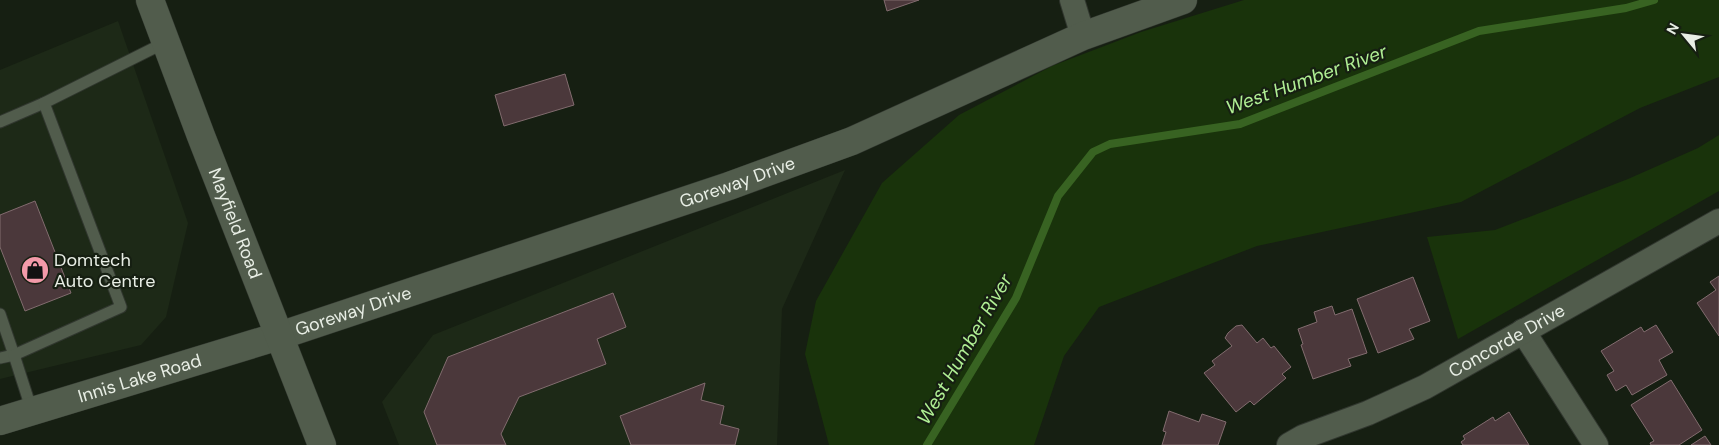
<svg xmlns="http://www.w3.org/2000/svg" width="1719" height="445" font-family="'DM Sans',sans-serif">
<rect width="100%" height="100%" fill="#161f12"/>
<g fill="#1d2917">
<polygon points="118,21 188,223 166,317 141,345 0,379 0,70"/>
<polygon points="845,170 782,309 777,445 399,445 382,402 433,335"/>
</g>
<g fill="#19330b">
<polygon points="1244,0 1719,0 1719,77 1640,108 1461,202 1257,246 1099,307 1064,356 1034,445 829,445 805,354 816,301 882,183 959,115 1052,66 1141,32"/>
<polygon points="1719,135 1719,191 1458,339 1427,237 1495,230 1628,179 1698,148"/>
</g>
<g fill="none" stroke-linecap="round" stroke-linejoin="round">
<polyline stroke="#386322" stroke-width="8" points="927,445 1016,298 1058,196 1093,152 1110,144 1240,124 1479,31 1626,8 1654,0"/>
</g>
<g fill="#4b383b" stroke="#826c6f">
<polygon points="884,0 919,0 887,11"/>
<polygon points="565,74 574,105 504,126 495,95"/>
<polygon points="35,201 71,293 25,311 0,247 0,215"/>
<polygon points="1719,276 1719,336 1697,303 1716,290 1710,282"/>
<polygon points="1413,277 1430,321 1409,329 1414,339 1378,353 1357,299"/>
<polygon points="613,293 626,327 597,339 606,364 519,397 501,434 506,445 437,445 424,412 448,357"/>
<polygon points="1332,306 1335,315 1352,309 1367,353 1348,359 1351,366 1313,379 1301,345 1303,344 1298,329 1317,322 1314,312"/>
<polygon points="1242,325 1257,343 1263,338 1271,348 1274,346 1291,367 1282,374 1286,378 1254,405 1250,401 1236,412 1204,373 1215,365 1212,361 1232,346 1225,338 1228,333 1236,326"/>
<polygon points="1656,325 1673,352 1659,360 1667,375 1632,395 1626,385 1616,391 1607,375 1614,371 1601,351 1641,327 1644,332"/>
<polygon points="1671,380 1702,430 1679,445 1651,445 1650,443 1654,441 1631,405"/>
<polygon points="705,383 701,400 724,406 720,424 739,429 735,445 631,445 620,416"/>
<polygon points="1169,411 1199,422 1202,414 1226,422 1218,445 1162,445 1166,432 1163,431"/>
<polygon points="1509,412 1529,445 1463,445 1461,442 1465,439 1463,436 1493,417 1495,421"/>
<polygon points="1705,436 1711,445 1691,445"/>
</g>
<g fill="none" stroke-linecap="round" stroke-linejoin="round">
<defs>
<g id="service">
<polyline points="0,122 44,103"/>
<polyline points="0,314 14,355 0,358"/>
<polyline points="32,411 14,355 121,307 44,103 166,42"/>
</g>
<g id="minor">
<polyline points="1072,0 1083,36"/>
<polyline points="1523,331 1596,445"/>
<path id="s1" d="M1289,445l14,-8 65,-24 57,-26 294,-166"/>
</g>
<g id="tertiary">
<path id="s2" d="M0,421l279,-85 450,-150 123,-45 231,-105 100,-36"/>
</g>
<g id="secondary">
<path id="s3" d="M150,0l51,136 121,309"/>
</g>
</defs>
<use href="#service" stroke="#31372f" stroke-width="13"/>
<use href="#minor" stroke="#31372f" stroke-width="26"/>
<use href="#tertiary" stroke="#31372f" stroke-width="29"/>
<use href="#secondary" stroke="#31372f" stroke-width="29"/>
<use href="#service" stroke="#515c4c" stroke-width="11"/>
<use href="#minor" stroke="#515c4c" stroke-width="24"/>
<use href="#tertiary" stroke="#515c4c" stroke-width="28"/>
<use href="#secondary" stroke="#515c4c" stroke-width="28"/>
</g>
<defs>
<symbol id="shop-disc" viewBox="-11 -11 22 22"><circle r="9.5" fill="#f39aa9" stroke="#161f12"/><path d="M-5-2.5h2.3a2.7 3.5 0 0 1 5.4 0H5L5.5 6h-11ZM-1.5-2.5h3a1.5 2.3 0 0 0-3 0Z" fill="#111"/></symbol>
</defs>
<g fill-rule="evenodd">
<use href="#shop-disc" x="19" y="254" width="32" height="32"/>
</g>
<g text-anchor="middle" stroke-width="4.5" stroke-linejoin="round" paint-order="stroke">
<g font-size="18" fill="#e8eee5" stroke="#161f12">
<text dy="6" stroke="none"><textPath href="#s2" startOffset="775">Goreway Drive</textPath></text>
<text dy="6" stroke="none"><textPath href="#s3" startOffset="239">Mayfield Road</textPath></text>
<text dy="6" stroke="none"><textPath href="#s2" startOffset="370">Goreway Drive</textPath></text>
<text dy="6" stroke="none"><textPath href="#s1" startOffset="242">Concorde Drive</textPath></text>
<text dy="6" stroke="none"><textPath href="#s2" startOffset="146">Innis Lake Road</textPath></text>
</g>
<g font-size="18" fill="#e8eee5" stroke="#161f12" text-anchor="start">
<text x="54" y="266">Domtech<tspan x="54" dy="21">Auto Centre</tspan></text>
</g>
<g font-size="19" font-style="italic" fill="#b0ef94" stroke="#161f12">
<text transform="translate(1306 79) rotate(-20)" y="7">West Humber River</text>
<text transform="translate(964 349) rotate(-60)" y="7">West Humber River</text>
</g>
</g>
<g transform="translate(1684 35) rotate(299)" stroke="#161f12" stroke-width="4" paint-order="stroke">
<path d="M0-4L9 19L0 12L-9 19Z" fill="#e8eee5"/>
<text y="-8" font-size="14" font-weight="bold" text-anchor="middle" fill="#e8eee5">N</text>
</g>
</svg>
